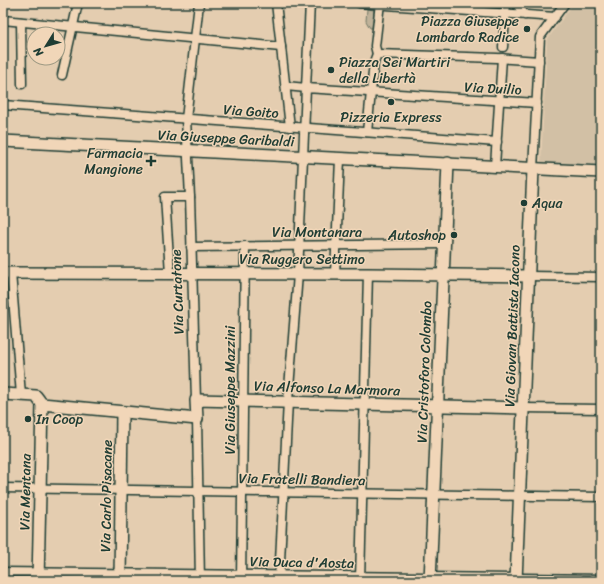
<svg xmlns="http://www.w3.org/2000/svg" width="604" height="584" font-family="Sriracha,sans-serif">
<rect width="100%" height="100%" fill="#e4cdb0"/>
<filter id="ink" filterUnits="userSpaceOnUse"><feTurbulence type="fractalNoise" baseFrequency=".025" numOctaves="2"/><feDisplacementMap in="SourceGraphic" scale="8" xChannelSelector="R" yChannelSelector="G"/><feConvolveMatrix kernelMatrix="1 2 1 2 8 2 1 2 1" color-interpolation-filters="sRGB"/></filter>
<g filter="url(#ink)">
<g fill="#d2c0a5">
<polygon points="523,3 559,3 552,12 525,5"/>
<polygon points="574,3 601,3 601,165 541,164 547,40"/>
</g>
<g fill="#c0b299" stroke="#707866">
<polygon points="445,3 500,3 500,8 444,4"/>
<polygon points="367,9 374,10 372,28 370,28 366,21"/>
</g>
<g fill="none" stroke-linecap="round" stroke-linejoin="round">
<defs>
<g id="street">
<polyline points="276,3 290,127"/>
<polyline points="359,3 555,17"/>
<polyline points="516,3 525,15"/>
<polyline points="3,20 281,47"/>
<polyline points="21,22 22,84"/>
<polyline points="503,47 506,3"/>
<polyline points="377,54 497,58 539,61"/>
<polyline points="62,75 78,3"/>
<polyline points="286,86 306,88 310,3"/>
<polyline points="3,105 497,142"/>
<polyline points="367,132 374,62 377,54 375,46 380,3"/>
<polyline points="495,166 502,58"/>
<polyline points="533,169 540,37 565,3"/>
<polyline points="191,247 444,244"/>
<polyline points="11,273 21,395"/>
<polyline points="170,273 165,197 190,197"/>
<polyline points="335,274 340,159"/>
<polyline points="529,276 601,277"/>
<polyline points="196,400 190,197 186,119 199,3"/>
<polyline points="523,408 601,409"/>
<polyline points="197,419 200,581"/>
<polyline points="3,488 601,497"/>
<polyline points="3,572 601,579"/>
<polyline points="360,580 368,274"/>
<polyline points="241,581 245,246"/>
<polyline points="279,581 288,401 298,274 306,88 537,103"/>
</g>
<g id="secondary">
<polyline points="3,141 601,172"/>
<polyline points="3,273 368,274 529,276"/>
<polyline points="3,394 36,396 42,404 197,419 196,400 523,408"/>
<polyline points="38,581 42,404"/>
<polyline points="120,581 122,412"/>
<polyline points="430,581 448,163"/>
<polyline points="516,581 533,169"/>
</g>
</defs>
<use href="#street" stroke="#1f3d34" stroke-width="11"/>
<use href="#secondary" stroke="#1f3d34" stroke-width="14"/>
<use href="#street" stroke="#f1d6b8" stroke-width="8"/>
<use href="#secondary" stroke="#f1d6b8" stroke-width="11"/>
</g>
</g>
<g fill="#1f3d34" stroke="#f1d6b8" stroke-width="1.5">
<circle cx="527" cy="29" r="4"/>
<circle cx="331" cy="70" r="4"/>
<circle cx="391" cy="102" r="4"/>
<path d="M149 155h4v4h4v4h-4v4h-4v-4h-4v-4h4z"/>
<circle cx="524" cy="203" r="4"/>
<circle cx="454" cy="235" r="4"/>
<circle cx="28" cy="419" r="4"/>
</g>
<g text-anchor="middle" stroke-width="3" stroke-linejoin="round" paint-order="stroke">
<g font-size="14" fill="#1f3d34" stroke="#f1d6b8" text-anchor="end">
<text x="519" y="26">Piazza Giuseppe<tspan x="519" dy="16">Lombardo Radice</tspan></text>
<text x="339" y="67" text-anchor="start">Piazza Sei Martiri<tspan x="339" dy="16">della Libertà</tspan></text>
<text x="391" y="122" text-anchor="middle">Pizzeria Express</text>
<text x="143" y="158">Farmacia<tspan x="143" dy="16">Mangione</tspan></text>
<text x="532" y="208" text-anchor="start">Aqua</text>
<text x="446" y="240">Autoshop</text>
<text x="36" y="424" text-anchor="start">In Coop</text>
</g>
<g font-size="14" fill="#1f3d34" stroke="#f1d6b8">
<text transform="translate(493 88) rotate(3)" y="5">Via Duilio</text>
<text transform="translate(251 111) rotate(4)" y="5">Via Goito</text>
<text transform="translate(226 138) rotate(3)" y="5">Via Giuseppe Garibaldi</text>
<text x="317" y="237">Via Montanara</text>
<text x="302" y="264">Via Ruggero Settimo</text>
<text transform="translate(177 292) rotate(-92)" y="5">Via Curtatone</text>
<text transform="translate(512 326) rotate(-88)" y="5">Via Giovan Battista Iacono</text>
<text transform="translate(424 372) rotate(-88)" y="5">Via Cristoforo Colombo</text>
<text transform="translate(327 388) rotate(2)" y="5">Via Alfonso La Marmora</text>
<text transform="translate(230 390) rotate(-90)" y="5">Via Giuseppe Mazzini</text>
<text transform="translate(302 479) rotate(1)" y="5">Via Fratelli Bandiera</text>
<text transform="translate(25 492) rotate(-89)" y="5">Via Mentana</text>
<text transform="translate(106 496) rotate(-89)" y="5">Via Carlo Pisacane</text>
<text transform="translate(302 562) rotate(1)" y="5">Via Duca d'Aosta</text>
</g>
</g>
<rect width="604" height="584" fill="none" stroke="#f1d6b8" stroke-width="16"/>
<rect x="8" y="8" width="588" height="568" fill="none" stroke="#1f3d34" stroke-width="1.5" filter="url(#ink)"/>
<g transform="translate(46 46) rotate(233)"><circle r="19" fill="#f1d6b8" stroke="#9d9983"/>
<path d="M0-3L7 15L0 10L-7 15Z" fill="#1f3d34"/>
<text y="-6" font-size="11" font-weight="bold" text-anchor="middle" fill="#1f3d34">N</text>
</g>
</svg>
